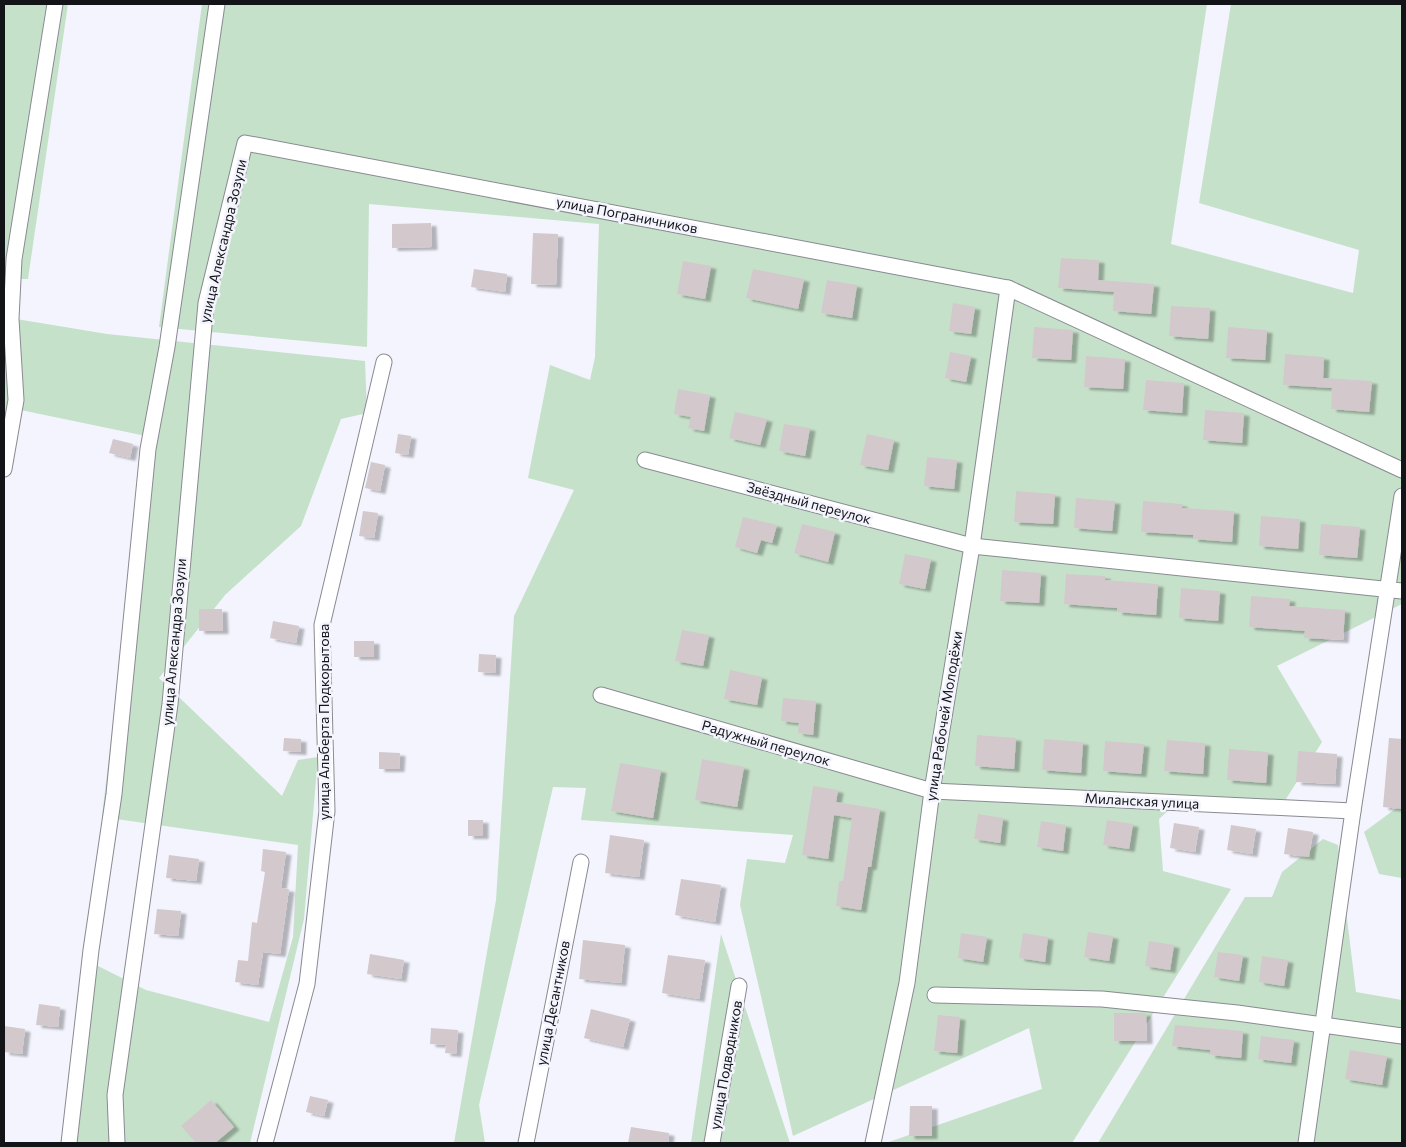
<svg xmlns="http://www.w3.org/2000/svg" width="1406" height="1147" font-family="Commissioner,sans-serif">
<defs>
<filter id="shadow"><feDropShadow dx="5.5" dy="3" stdDeviation="1" flood-color="#0004"/></filter>
</defs>
<rect width="100%" height="100%" fill="#f3f4fd"/>
<g fill="#c6e1ca">
<polygon points="4,4 68,4 28,279 4,279"/>
<polygon points="202,4 1207,4 1171,244 1353,293 1359,250 1199,203 1231,4 1402,4 1402,604 1277,666 1322,742 1286,799 1223,802 1184,796 1159,819 1163,871 1231,889 1072,1143 886,1143 1042,1089 1029,1028 793,1136 740,905 747,859 785,863 793,835 581,820 586,788 553,787 479,1105 485,1143 454,1143 496,900 514,616 574,490 528,478 550,365 590,380 595,357 599,224 369,204 367,347 159,327"/>
<polygon points="4,317 107,334 365,361 367,413 341,419 301,526 225,595 159,678 282,796 298,760 318,757 304,919 250,1143 61,1143 90,962 146,990 269,1022 293,937 298,845 102,817 146,436 11,408 4,450"/>
<polygon points="1402,804 1402,878 1379,874 1364,832"/>
<polygon points="1323,839 1338,845 1356,992 1402,1000 1402,1143 1098,1143 1245,897 1272,897 1282,872"/>
<polygon points="721,934 790,1143 691,1143"/>
</g>
<g fill="#d3c9cd" filter="url(#shadow)">
<polygon points="431,223 432,247 392,248 392,224"/>
<polygon points="533,233 558,234 556,285 531,284"/>
<polygon points="1061,258 1099,260 1098,280 1154,284 1151,314 1113,311 1114,292 1058,288"/>
<polygon points="683,261 711,266 705,299 677,294"/>
<polygon points="474,269 507,274 505,292 471,287"/>
<polygon points="753,269 804,279 798,309 746,298"/>
<polygon points="827,280 857,285 852,318 821,313"/>
<polygon points="953,303 975,307 971,334 949,331"/>
<polygon points="1171,306 1210,308 1208,339 1169,336"/>
<polygon points="1034,327 1073,330 1071,360 1032,358"/>
<polygon points="1228,327 1267,330 1265,360 1226,358"/>
<polygon points="950,352 971,356 966,382 945,378"/>
<polygon points="1285,354 1324,357 1323,378 1372,381 1369,412 1331,409 1332,388 1283,385"/>
<polygon points="1086,356 1125,359 1123,389 1084,387"/>
<polygon points="1146,380 1184,383 1182,413 1143,410"/>
<polygon points="678,389 710,395 704,431 688,428 691,417 674,414"/>
<polygon points="1205,410 1244,413 1242,443 1203,440"/>
<polygon points="735,412 767,419 760,445 729,438"/>
<polygon points="784,424 810,428 805,456 779,451"/>
<polygon points="398,434 411,436 408,455 395,453"/>
<polygon points="867,434 894,440 888,470 860,465"/>
<polygon points="113,439 133,444 130,458 109,453"/>
<polygon points="927,457 957,460 954,489 924,486"/>
<polygon points="371,462 385,465 380,491 365,488"/>
<polygon points="1016,491 1055,494 1053,524 1014,522"/>
<polygon points="1076,498 1115,501 1112,531 1074,528"/>
<polygon points="1143,501 1182,504 1182,508 1234,511 1232,542 1193,539 1193,535 1141,532"/>
<polygon points="363,511 378,513 374,538 359,536"/>
<polygon points="1261,516 1300,519 1298,549 1259,546"/>
<polygon points="743,517 777,525 772,543 761,540 757,553 735,547"/>
<polygon points="802,524 835,532 828,562 794,553"/>
<polygon points="1321,524 1360,527 1357,558 1319,555"/>
<polygon points="905,554 931,559 925,589 899,584"/>
<polygon points="1002,570 1041,573 1039,603 1000,601"/>
<polygon points="1066,574 1105,576 1105,580 1158,584 1156,615 1117,612 1117,608 1064,604"/>
<polygon points="1181,588 1220,591 1218,621 1179,618"/>
<polygon points="1251,596 1290,599 1289,606 1345,610 1343,640 1304,638 1305,631 1249,627"/>
<polygon points="199,609 222,609 223,631 199,631"/>
<polygon points="273,621 299,626 296,643 270,638"/>
<polygon points="682,630 709,635 703,666 675,661"/>
<rect x="354" y="641" width="20" height="16"/>
<polygon points="479,654 496,655 495,673 478,672"/>
<polygon points="730,670 762,677 757,705 724,699"/>
<polygon points="783,698 816,701 813,735 798,733 799,723 781,721"/>
<polygon points="977,735 1016,738 1014,769 975,766"/>
<polygon points="284,738 301,739 301,752 283,751"/>
<polygon points="1389,738 1402,739 1402,809 1383,807"/>
<polygon points="1044,739 1083,742 1081,773 1042,770"/>
<polygon points="1167,740 1205,743 1203,774 1164,771"/>
<polygon points="1105,741 1144,744 1141,774 1103,771"/>
<polygon points="1229,749 1268,752 1266,783 1227,780"/>
<polygon points="1298,751 1337,754 1335,784 1296,782"/>
<polygon points="379,752 400,753 399,769 379,769"/>
<polygon points="702,759 744,767 737,807 695,800"/>
<polygon points="620,763 661,770 653,818 611,811"/>
<polygon points="813,786 838,790 836,802 880,809 871,867 868,867 861,910 836,906 839,881 843,881 852,818 834,815 828,859 802,855"/>
<polygon points="978,814 1003,818 1000,843 974,839"/>
<rect x="468" y="820" width="15" height="16"/>
<polygon points="1107,820 1133,824 1129,849 1103,845"/>
<polygon points="1041,821 1066,825 1063,851 1037,847"/>
<polygon points="1174,823 1199,827 1195,852 1170,848"/>
<polygon points="1231,825 1256,829 1252,854 1227,850"/>
<polygon points="1288,828 1313,832 1309,857 1284,854"/>
<polygon points="610,835 644,840 639,877 605,873"/>
<polygon points="263,849 286,852 281,888 289,889 280,954 263,952 258,985 235,982 238,960 248,961 252,922 257,923 265,872 261,871"/>
<polygon points="169,855 199,859 196,881 166,878"/>
<polygon points="681,879 721,885 715,922 675,915"/>
<polygon points="157,909 181,911 178,936 154,934"/>
<polygon points="1088,932 1113,936 1109,961 1084,957"/>
<polygon points="961,933 987,937 983,962 958,958"/>
<polygon points="1023,933 1048,937 1045,962 1019,958"/>
<polygon points="583,940 625,945 621,983 579,979"/>
<polygon points="1149,941 1174,945 1170,970 1145,966"/>
<polygon points="1218,952 1243,955 1239,981 1214,977"/>
<polygon points="370,954 404,960 401,979 367,974"/>
<polygon points="668,955 705,960 699,999 662,993"/>
<polygon points="1262,956 1288,960 1284,986 1259,982"/>
<polygon points="39,1004 60,1007 58,1027 36,1025"/>
<polygon points="591,1009 630,1019 623,1047 584,1038"/>
<polygon points="1114,1013 1146,1013 1147,1041 1114,1041"/>
<polygon points="938,1015 960,1017 957,1053 934,1051"/>
<polygon points="1175,1025 1243,1031 1241,1058 1210,1055 1210,1050 1172,1046"/>
<polygon points="4,1026 25,1029 22,1054 4,1052"/>
<polygon points="431,1028 458,1030 456,1054 445,1053 446,1045 430,1044"/>
<polygon points="1261,1036 1294,1040 1291,1063 1258,1059"/>
<polygon points="1350,1050 1387,1056 1382,1085 1345,1079"/>
<polygon points="310,1096 328,1100 324,1116 306,1112"/>
<polygon points="211,1100 234,1127 215,1143 196,1143 181,1126"/>
<polygon points="910,1106 932,1106 932,1136 909,1136"/>
<polygon points="631,1127 669,1133 668,1143 628,1143"/>
</g>
<g fill="none" stroke-linecap="round" stroke-linejoin="round">
<defs>
<g id="minor">
<polyline points="645,460 972,546 1402,591"/>
<polyline points="4,469 16,400 11,319 14,259 55,4"/>
<polyline points="601,695 932,791 1353,811"/>
<polyline points="935,995 1102,999 1237,1013 1402,1036"/>
<polyline points="69,1143 91,950 114,794 148,449 167,347 217,4"/>
<polyline points="117,1143 115,1095 170,704 206,303 245,143 1008,288 1402,470"/>
<polyline points="265,1143 307,984 327,811 322,625 384,362"/>
<polyline points="526,1143 581,862"/>
<polyline points="712,1143 739,986"/>
<polyline points="873,1143 907,983 932,791 972,546 1008,288"/>
<polyline points="1306,1143 1353,811 1402,496"/>
</g>
</defs>
<use href="#minor" stroke="#898a92" stroke-width="17"/>
<use href="#minor" stroke="#fff" stroke-width="15"/>
</g>
<g text-anchor="middle" stroke-width="5" stroke-linejoin="round" paint-order="stroke">
<g font-size="14" fill="#131417" stroke="#f3f4fd">
<text transform="translate(627 215) rotate(11)" y="5">улица Пограничников</text>
<text transform="translate(223 241) rotate(-77)" y="5">улица Александра Зозули</text>
<text transform="translate(809 503) rotate(15)" y="5">Звёздный переулок</text>
<text transform="translate(174 642) rotate(-85)" y="5">улица Александра Зозули</text>
<text transform="translate(944 716) rotate(-81)" y="5">улица Рабочей Молодёжи</text>
<text transform="translate(324 722) rotate(-90)" y="5">улица Альберта Подкорытова</text>
<text transform="translate(766 743) rotate(16)" y="5">Радужный переулок</text>
<text transform="translate(1142 801) rotate(3)" y="5">Миланская улица</text>
<text transform="translate(553 1003) rotate(-79)" y="5">улица Десантников</text>
<text transform="translate(726 1065) rotate(-80)" y="5">улица Подводников</text>
</g>
</g>
<rect width="1406" height="1147" fill="none" stroke="#131417" stroke-width="10"/>
</svg>
